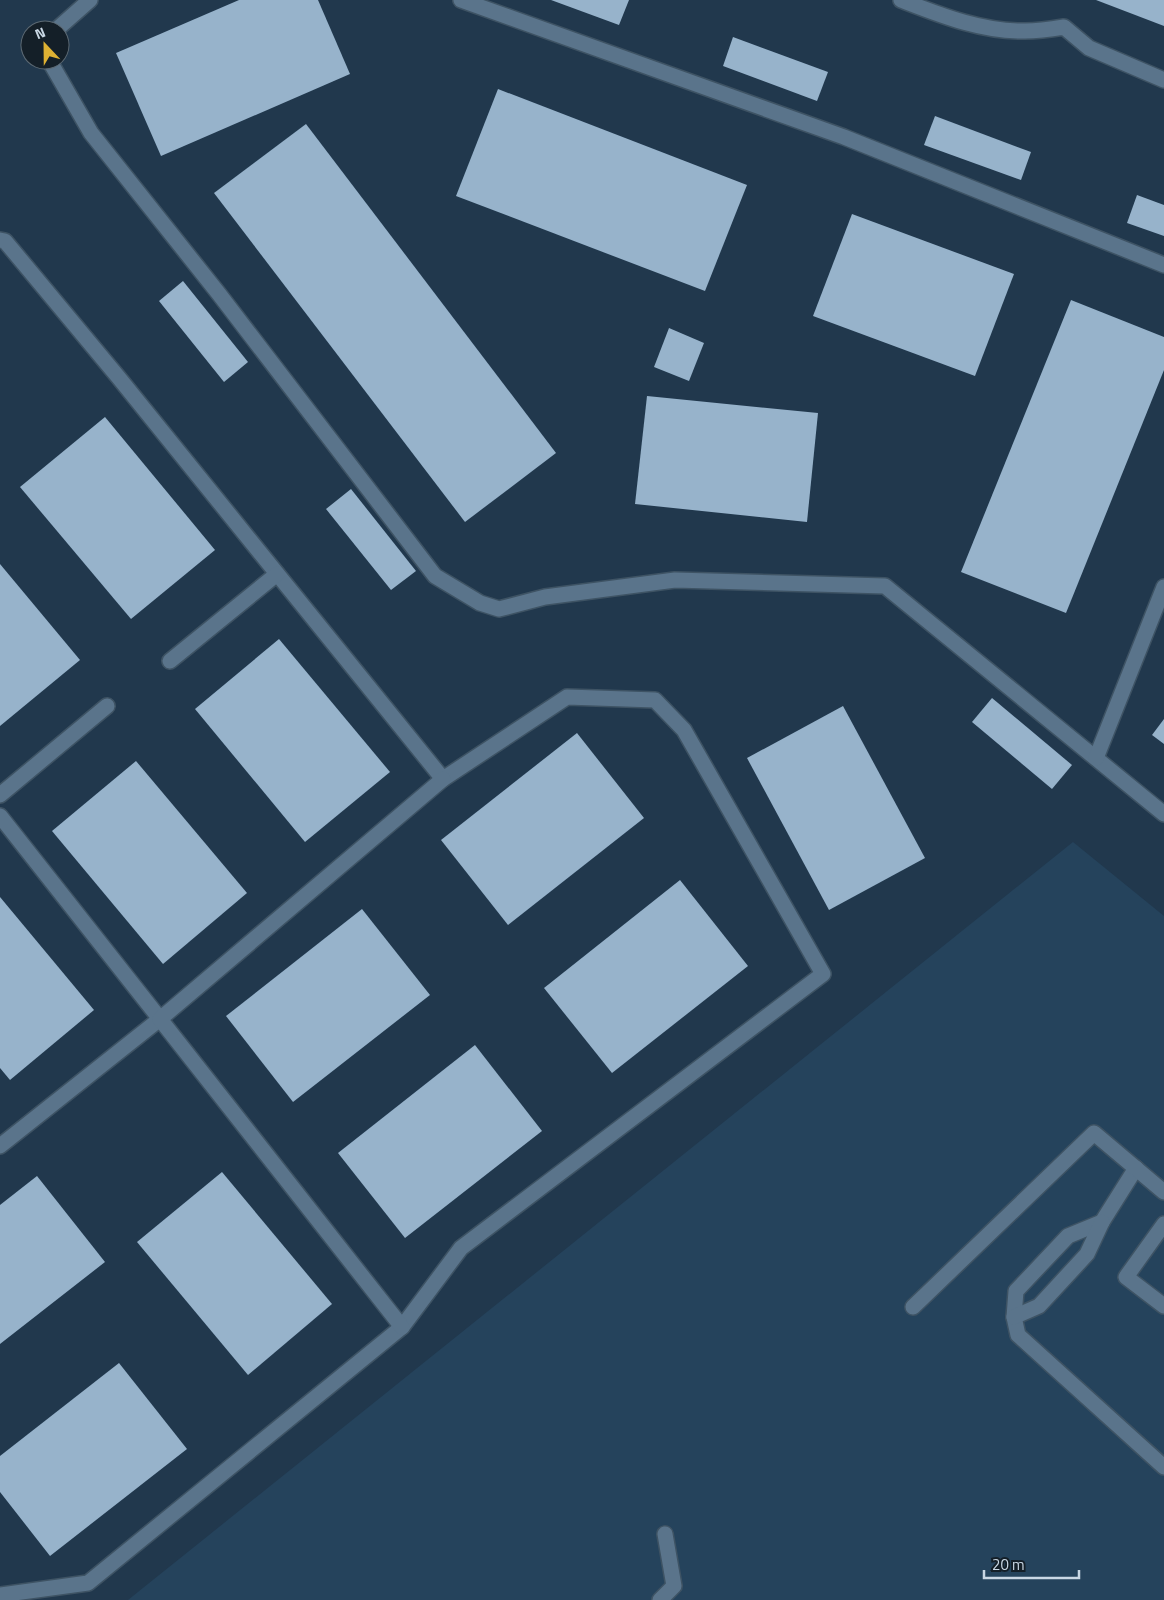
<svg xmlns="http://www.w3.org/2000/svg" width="1164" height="1600" font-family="'Titillium Web',sans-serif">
<rect width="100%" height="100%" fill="#21384d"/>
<polygon fill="#25435c" points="1073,842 1164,916 1164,1600 128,1600"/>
<g fill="#97b3cb">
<polygon points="239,0 318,0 350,74 161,156 116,53"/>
<polygon points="551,0 629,0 619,25"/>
<polygon points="1096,0 1164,0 1164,26"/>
<polygon points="733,37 828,72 817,101 723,66"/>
<polygon points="498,89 747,185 705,291 456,196"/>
<polygon points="935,116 1031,152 1021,180 924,145"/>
<polygon points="306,124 556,453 465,522 214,193"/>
<polygon points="1137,195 1164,205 1164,236 1127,223"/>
<polygon points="852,214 1014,274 975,376 813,316"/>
<polygon points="183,281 248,362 224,382 159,301"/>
<polygon points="1071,300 1164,337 1164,370 1066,613 961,572"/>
<polygon points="669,328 704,343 689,381 654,367"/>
<polygon points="647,396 818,413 807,522 635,504"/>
<polygon points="105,417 215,550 131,619 20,487"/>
<polygon points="351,489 416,571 391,590 326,509"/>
<polygon points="0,564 80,660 0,726"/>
<polygon points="279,639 390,772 305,842 195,709"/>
<polygon points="992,698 1072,765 1052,789 972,722"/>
<polygon points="843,706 925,858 829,910 747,758"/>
<polygon points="1164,719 1164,744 1152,735"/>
<polygon points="577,733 644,818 508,925 441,840"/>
<polygon points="136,761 247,893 163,964 52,831"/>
<polygon points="680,880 748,966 612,1073 544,988"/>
<polygon points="0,897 94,1010 10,1080 0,1068"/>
<polygon points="362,909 430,995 293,1102 226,1016"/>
<polygon points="475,1045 542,1131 405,1238 338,1153"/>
<polygon points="222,1172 332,1304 248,1375 137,1242"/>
<polygon points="37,1176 105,1262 0,1344 0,1205"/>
<polygon points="119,1363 187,1449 50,1556 0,1492 0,1456"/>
</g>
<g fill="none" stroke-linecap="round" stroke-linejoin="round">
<defs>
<g id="lane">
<polyline points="461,0 844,137 1164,265"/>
<path d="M901,0c39,15 81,32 124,31 13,0 27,-2 39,-4l25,21 75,32"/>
<polyline points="56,30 90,0"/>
<polyline points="49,60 91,133 219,294 435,576 480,603 499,609 545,597 675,580 885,586 1164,814"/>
<polyline points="0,240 5,241 119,378 443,779 567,697 655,700 684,730 823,974 461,1248 402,1327 88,1583 0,1595"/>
<polyline points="170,661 277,574"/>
<polyline points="1096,758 1164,587"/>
<polyline points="0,795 107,706"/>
<polyline points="0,816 160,1019 0,1146"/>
<polyline points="1136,1168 1102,1222 1068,1236 1016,1291 1014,1317 1018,1335 1164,1467"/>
<polyline points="1164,1224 1126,1277 1164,1306"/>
<polyline points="913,1307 1094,1133 1164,1192"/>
<polyline points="1014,1317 1039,1306 1087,1254 1102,1222"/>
<polyline points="402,1327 160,1019 443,779"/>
<polyline points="660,1600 674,1586 665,1534"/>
</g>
</defs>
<use href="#lane" stroke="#3e5364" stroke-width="18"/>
<use href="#lane" stroke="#5a748b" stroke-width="15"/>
</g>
<g transform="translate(45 45) rotate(338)"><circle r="24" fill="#141f28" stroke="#5c6973"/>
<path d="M0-4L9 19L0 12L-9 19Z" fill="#deb133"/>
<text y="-8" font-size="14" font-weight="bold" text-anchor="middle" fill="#c9d7e4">N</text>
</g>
<path d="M984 1570v8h95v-8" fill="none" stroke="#c9d7e4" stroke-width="2.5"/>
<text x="992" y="1570" font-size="15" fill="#c9d7e4" stroke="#141f28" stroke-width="4" paint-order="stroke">20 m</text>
</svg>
